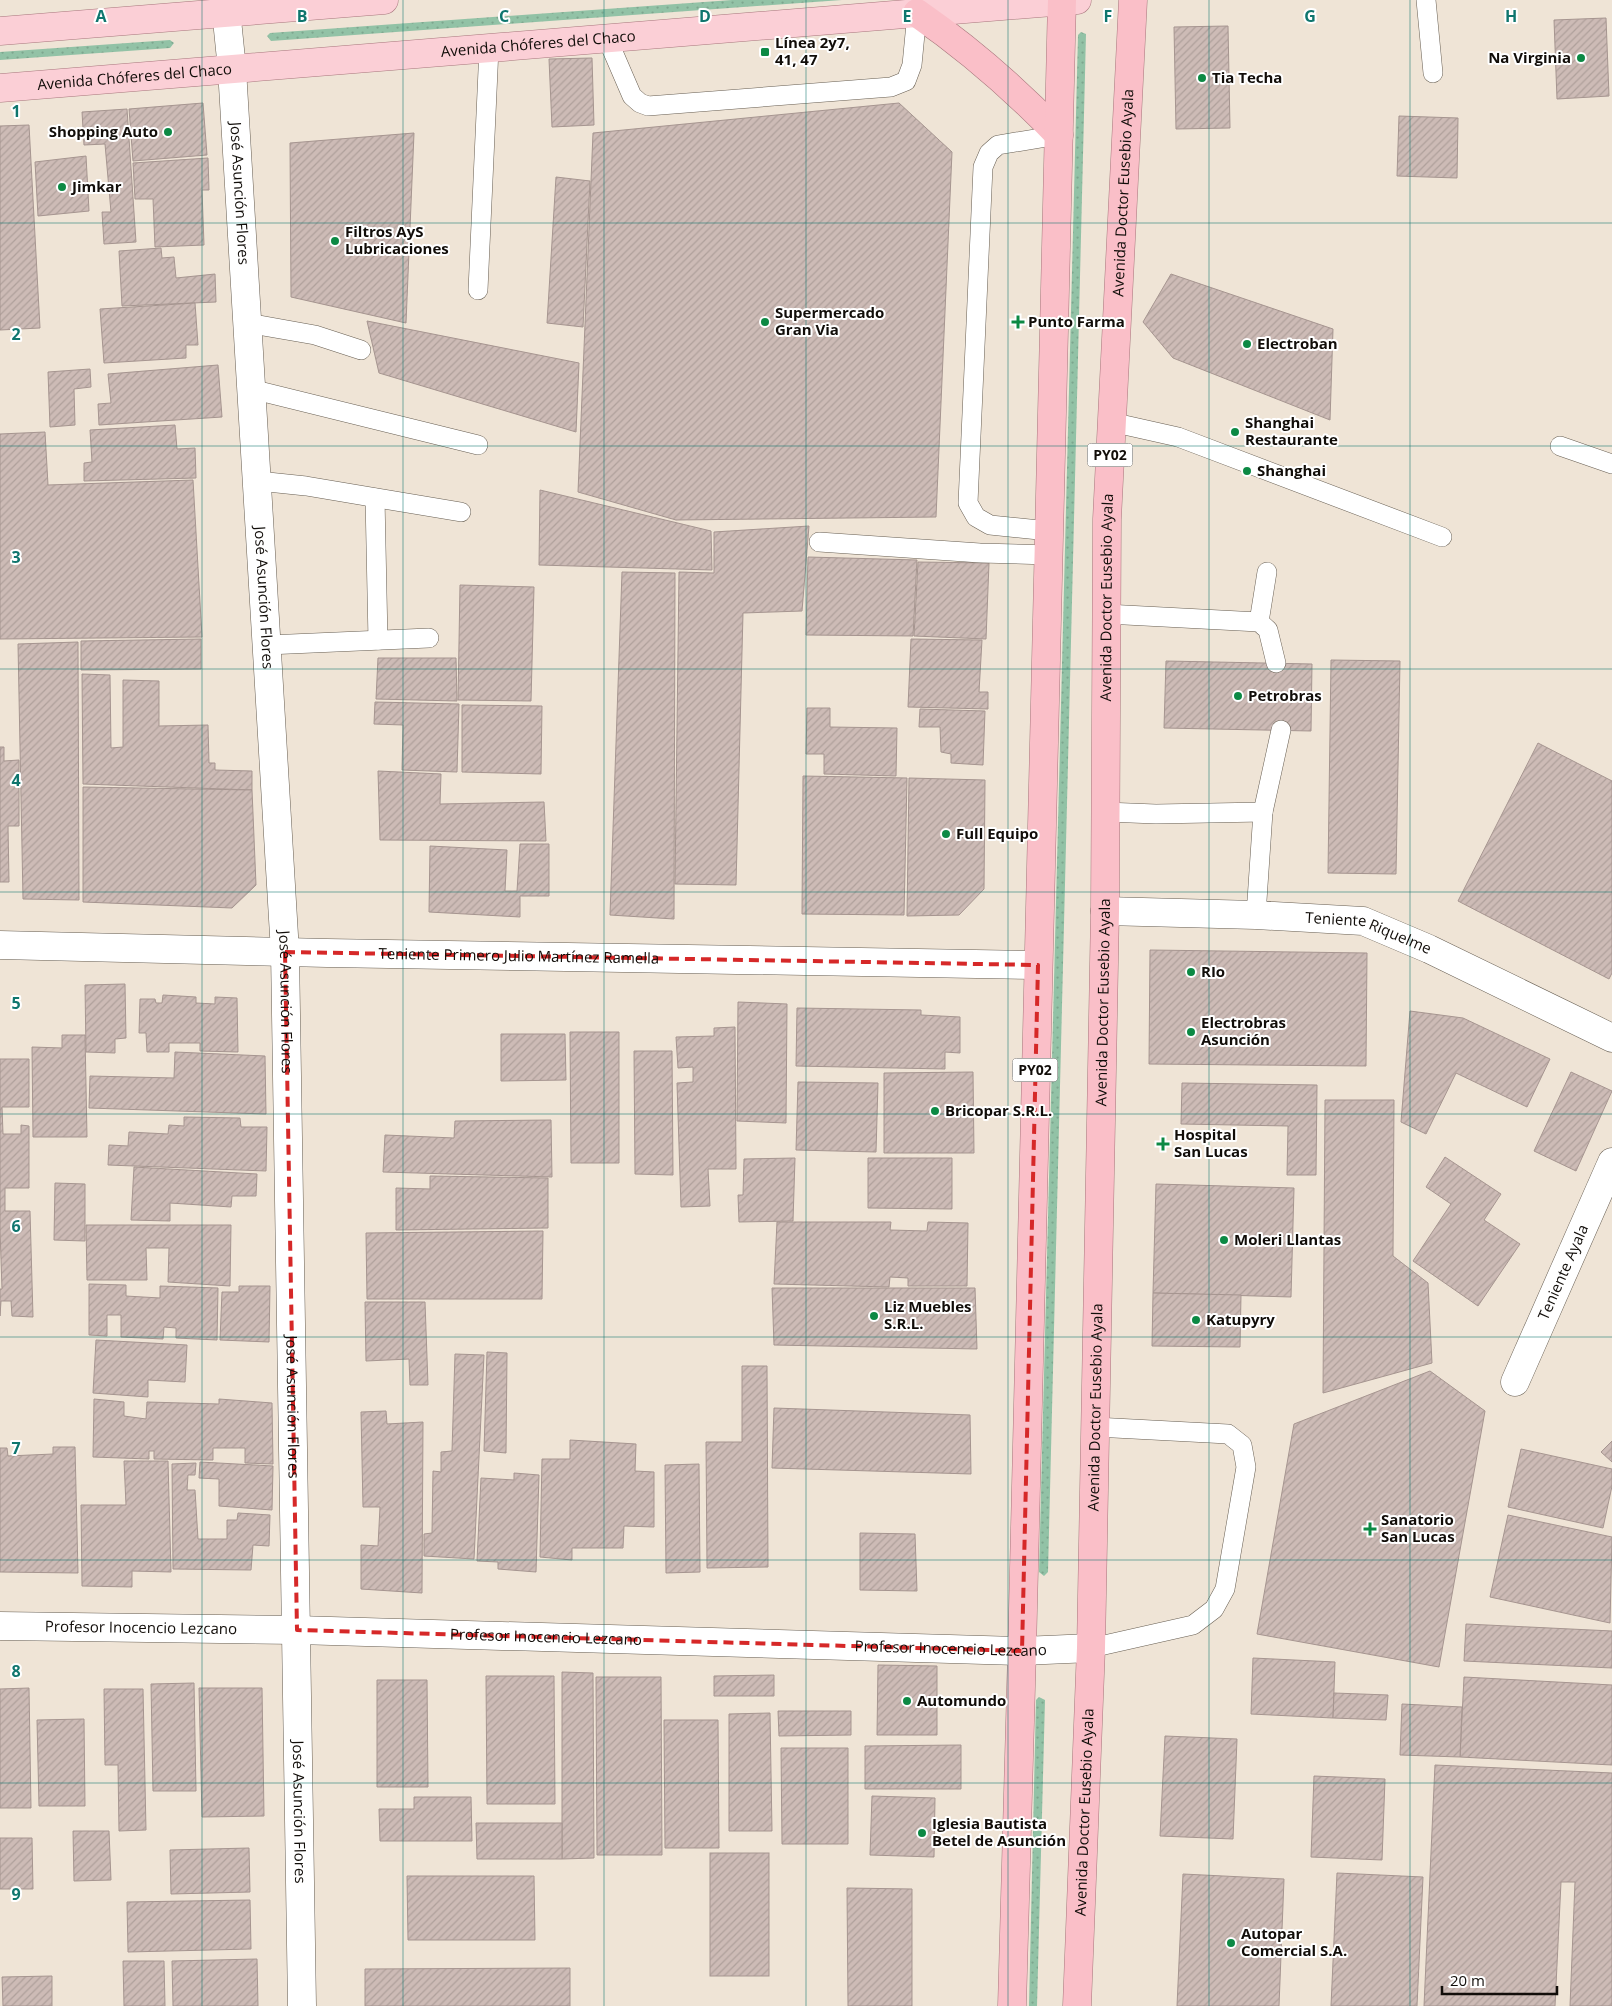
<svg xmlns="http://www.w3.org/2000/svg" width="1612" height="2006" font-family="'Open Sans',sans-serif">
<defs>
<pattern id="green-dots" width="8" height="8" patternUnits="userSpaceOnUse" patternTransform="scale(1.25)"><rect width="8" height="8" fill="#92c2a6"/><path d="M2 2h.1M6 6h.1" fill="none" stroke="#7da68e" stroke-width="1.8" stroke-linecap="round"/></pattern>
<pattern id="building-hatch" width="6" height="6" patternUnits="userSpaceOnUse" patternTransform="scale(1.25)"><rect width="6" height="6" fill="#cdbbb6"/><path d="M-1 1l2-2M0 6l6-6M5 7l2-2" fill="none" stroke="#afa09b"/></pattern>
</defs>
<rect width="100%" height="100%" fill="#efe4d6"/>
<g fill="url(#green-dots)">
<polygon points="732,0 842,0 271,41 267,36 270,33"/>
<polygon points="1081,32 1086,34 1048,1572 1044,1576 1039,1572 1078,35"/>
<polygon points="170,40 174,43 170,48 0,60 0,52"/>
<polygon points="1039,1697 1045,1700 1037,2006 1029,2006 1036,1700"/>
</g>
<g fill="url(#building-hatch)" stroke="#a69590">
<polygon points="1606,18 1609,96 1557,99 1554,20"/>
<polygon points="1228,26 1230,128 1176,129 1174,27"/>
<polygon points="592,58 594,125 552,127 549,59"/>
<polygon points="203,103 207,155 133,161 129,109"/>
<polygon points="899,103 952,152 936,517 676,520 578,492 593,133"/>
<polygon points="127,109 136,242 104,244 102,212 111,212 105,144 84,145 82,112"/>
<polygon points="1399,116 1458,118 1457,178 1397,176"/>
<polygon points="29,125 40,328 0,330 0,126"/>
<polygon points="414,133 406,323 291,297 290,143"/>
<polygon points="86,156 89,211 38,216 35,162"/>
<polygon points="208,158 209,190 202,190 204,245 155,247 153,199 135,199 133,163"/>
<polygon points="556,177 590,181 583,327 547,323"/>
<polygon points="161,248 162,258 174,257 176,278 215,274 216,302 122,306 119,251"/>
<polygon points="1171,274 1333,329 1330,420 1173,358 1143,322"/>
<polygon points="195,303 198,345 186,345 186,358 104,363 100,309"/>
<polygon points="367,321 579,363 576,432 379,373"/>
<polygon points="218,365 222,417 99,425 98,404 111,403 108,374"/>
<polygon points="90,369 91,387 74,389 75,425 50,427 48,372"/>
<polygon points="175,425 177,449 195,448 196,478 84,481 84,463 92,462 90,430"/>
<polygon points="45,432 48,485 193,480 202,637 0,639 0,434"/>
<polygon points="540,490 711,531 712,570 539,565"/>
<polygon points="809,526 802,611 743,613 736,885 675,884 679,572 714,573 714,532"/>
<polygon points="808,557 917,560 913,636 806,635"/>
<polygon points="918,562 989,563 986,639 914,636"/>
<polygon points="622,572 675,573 674,919 610,915"/>
<polygon points="460,585 534,587 531,701 458,700"/>
<polygon points="201,639 201,669 81,670 81,641"/>
<polygon points="911,639 982,640 979,692 988,692 988,709 908,707"/>
<polygon points="78,642 79,900 23,899 18,644"/>
<polygon points="378,658 456,658 457,701 376,699"/>
<polygon points="1331,660 1400,661 1396,874 1328,873"/>
<polygon points="1166,661 1312,664 1311,731 1164,728"/>
<polygon points="82,674 110,675 111,748 123,747 123,680 159,681 159,726 208,725 209,763 215,763 215,770 252,771 252,790 83,784"/>
<polygon points="375,702 459,704 457,772 402,770 403,725 374,724"/>
<polygon points="462,705 542,706 541,774 462,772"/>
<polygon points="807,708 830,708 830,727 897,728 896,776 824,774 824,754 806,754"/>
<polygon points="920,709 985,711 983,765 951,763 951,754 941,752 940,727 919,727"/>
<polygon points="1538,743 1612,781 1612,973 1609,979 1458,901"/>
<polygon points="0,747 4,747 4,761 19,760 19,826 8,826 9,882 0,882"/>
<polygon points="378,771 441,774 440,804 544,802 546,841 380,840"/>
<polygon points="803,776 907,778 904,915 802,914"/>
<polygon points="909,778 985,780 984,889 959,915 907,916"/>
<polygon points="83,787 252,790 256,885 232,908 83,902"/>
<polygon points="520,844 549,844 549,896 520,896 520,917 429,912 430,846 507,850 505,891 517,891"/>
<polygon points="1150,950 1367,953 1366,1066 1149,1064"/>
<polygon points="125,984 126,1038 115,1039 115,1053 86,1052 85,985"/>
<polygon points="163,995 196,997 196,1003 215,1004 215,997 237,998 238,1052 200,1051 200,1043 169,1043 169,1052 147,1052 146,1033 139,1033 140,999 155,999 156,1003 162,1003"/>
<polygon points="738,1002 787,1004 786,1123 737,1121"/>
<polygon points="797,1008 921,1010 921,1015 960,1017 960,1053 945,1052 945,1069 796,1066"/>
<polygon points="1410,1011 1463,1018 1550,1059 1527,1107 1456,1073 1426,1134 1401,1122"/>
<polygon points="735,1027 736,1169 708,1169 710,1206 681,1207 677,1083 693,1082 693,1067 678,1068 676,1037 714,1036 714,1028"/>
<polygon points="570,1032 619,1032 619,1163 571,1163"/>
<polygon points="501,1034 565,1034 566,1080 501,1081"/>
<polygon points="62,1035 85,1035 87,1137 33,1137 32,1047 62,1048"/>
<polygon points="634,1051 672,1051 673,1175 635,1174"/>
<polygon points="175,1052 265,1056 266,1114 89,1108 90,1076 174,1078"/>
<polygon points="0,1059 29,1059 29,1107 2,1107 3,1134 21,1134 21,1125 29,1126 29,1188 5,1188 5,1211 30,1211 33,1317 12,1316 11,1301 1,1301 0,1316 0,1289 2,1289 0,1230"/>
<polygon points="973,1072 974,1153 884,1153 884,1073"/>
<polygon points="1571,1072 1612,1091 1576,1171 1534,1151"/>
<polygon points="798,1082 878,1083 876,1152 796,1150"/>
<polygon points="1182,1083 1317,1085 1316,1175 1287,1175 1288,1126 1181,1124"/>
<polygon points="1325,1100 1394,1100 1393,1256 1428,1283 1432,1363 1323,1393"/>
<polygon points="184,1117 240,1118 241,1127 267,1127 266,1171 108,1165 109,1145 128,1146 129,1132 168,1134 169,1125 184,1126"/>
<polygon points="551,1120 552,1177 383,1172 385,1135 454,1138 455,1121"/>
<polygon points="1445,1157 1501,1194 1484,1220 1520,1244 1478,1306 1413,1261 1451,1204 1426,1187"/>
<polygon points="795,1158 793,1221 739,1222 738,1195 743,1195 744,1159"/>
<polygon points="868,1158 952,1158 952,1209 868,1208"/>
<polygon points="134,1167 257,1174 256,1196 232,1196 231,1207 170,1203 170,1221 131,1220"/>
<polygon points="430,1176 548,1178 548,1228 396,1230 396,1188 430,1189"/>
<polygon points="55,1183 85,1184 85,1241 54,1240"/>
<polygon points="1156,1184 1294,1188 1291,1297 1153,1293"/>
<polygon points="777,1222 891,1222 890,1230 927,1231 928,1222 968,1223 967,1286 908,1286 908,1278 890,1277 889,1287 774,1284"/>
<polygon points="86,1225 231,1225 230,1286 168,1282 169,1248 146,1248 147,1280 87,1280"/>
<polygon points="543,1231 542,1299 367,1299 366,1233"/>
<polygon points="89,1284 126,1285 126,1296 160,1298 160,1286 218,1288 217,1340 176,1338 176,1328 164,1327 163,1339 121,1337 121,1315 107,1315 107,1336 89,1335"/>
<polygon points="239,1286 270,1286 269,1342 220,1340 222,1292 239,1292"/>
<polygon points="772,1288 975,1288 977,1349 774,1345"/>
<polygon points="1153,1293 1241,1295 1240,1347 1152,1346"/>
<polygon points="365,1302 425,1302 428,1385 410,1385 409,1359 366,1361"/>
<polygon points="96,1340 187,1345 185,1382 148,1380 148,1397 93,1393"/>
<polygon points="487,1352 507,1353 506,1453 484,1451"/>
<polygon points="455,1354 484,1355 474,1559 424,1556 424,1534 432,1533 433,1471 441,1472 441,1452 452,1451"/>
<polygon points="742,1366 767,1366 768,1567 707,1568 706,1442 742,1442"/>
<polygon points="1430,1371 1485,1411 1439,1667 1257,1634 1294,1424"/>
<polygon points="94,1399 124,1402 124,1416 146,1419 147,1402 219,1404 219,1399 272,1403 273,1464 245,1463 245,1448 213,1448 213,1460 154,1459 154,1451 149,1451 149,1459 93,1457"/>
<polygon points="774,1408 970,1415 971,1474 772,1468"/>
<polygon points="386,1411 387,1424 423,1422 422,1593 361,1589 361,1545 378,1546 380,1507 363,1507 361,1412"/>
<polygon points="570,1440 636,1444 635,1471 654,1472 654,1527 624,1526 623,1548 572,1548 572,1560 540,1557 542,1459 570,1459"/>
<polygon points="1612,1441 1612,1462 1601,1452"/>
<polygon points="53,1447 75,1447 78,1573 0,1572 0,1448 7,1448 8,1456 53,1454"/>
<polygon points="1521,1449 1612,1469 1612,1486 1603,1528 1508,1507"/>
<polygon points="124,1461 168,1461 171,1572 132,1571 132,1587 82,1586 81,1505 126,1505"/>
<polygon points="200,1462 273,1466 272,1510 219,1506 219,1479 199,1478"/>
<polygon points="196,1463 195,1475 188,1475 187,1490 195,1490 198,1539 227,1539 227,1520 237,1520 238,1513 270,1515 269,1546 253,1545 251,1570 173,1569 172,1464"/>
<polygon points="699,1464 700,1572 666,1573 665,1465"/>
<polygon points="514,1473 539,1475 536,1572 498,1569 498,1562 477,1561 481,1478 514,1480"/>
<polygon points="1508,1515 1612,1537 1610,1623 1490,1597"/>
<polygon points="860,1533 915,1534 917,1591 860,1590"/>
<polygon points="1466,1624 1612,1631 1612,1668 1464,1661"/>
<polygon points="1253,1658 1335,1662 1333,1718 1251,1714"/>
<polygon points="878,1665 937,1666 937,1735 877,1735"/>
<polygon points="562,1672 593,1673 594,1858 562,1859"/>
<polygon points="774,1675 774,1696 714,1696 714,1676"/>
<polygon points="486,1676 554,1676 555,1804 487,1804"/>
<polygon points="596,1677 661,1677 662,1855 597,1855"/>
<polygon points="1464,1677 1612,1685 1612,1765 1460,1757"/>
<polygon points="377,1680 427,1680 428,1787 377,1787"/>
<polygon points="194,1683 196,1791 153,1791 151,1684"/>
<polygon points="29,1688 31,1808 0,1808 0,1689"/>
<polygon points="199,1688 262,1688 264,1816 202,1817"/>
<polygon points="104,1689 143,1689 146,1830 119,1831 118,1765 105,1765"/>
<polygon points="1334,1693 1388,1695 1386,1720 1333,1718"/>
<polygon points="1402,1704 1462,1707 1460,1757 1400,1755"/>
<polygon points="778,1711 851,1711 851,1735 779,1736"/>
<polygon points="770,1713 772,1831 729,1831 729,1714"/>
<polygon points="84,1719 85,1806 39,1806 37,1720"/>
<polygon points="664,1720 718,1720 719,1848 665,1848"/>
<polygon points="1165,1736 1237,1739 1233,1839 1160,1836"/>
<polygon points="961,1745 961,1789 865,1789 865,1746"/>
<polygon points="781,1748 848,1748 848,1844 782,1844"/>
<polygon points="1435,1765 1612,1773 1612,2006 1570,2006 1575,1882 1561,1882 1555,2006 1424,2006"/>
<polygon points="1314,1776 1385,1779 1382,1860 1311,1857"/>
<polygon points="872,1796 935,1798 934,1857 870,1855"/>
<polygon points="414,1797 471,1797 472,1841 380,1841 379,1809 414,1809"/>
<polygon points="476,1823 562,1823 562,1859 477,1859"/>
<polygon points="73,1831 109,1831 111,1880 74,1881"/>
<polygon points="0,1838 32,1838 33,1889 0,1889"/>
<polygon points="249,1848 250,1892 171,1894 170,1850"/>
<rect x="710" y="1853" width="59" height="123"/>
<polygon points="1337,1873 1423,1877 1417,2006 1331,2006"/>
<polygon points="1183,1874 1284,1879 1279,2006 1177,2006"/>
<polygon points="407,1876 534,1876 535,1940 408,1940"/>
<polygon points="847,1888 912,1889 912,2006 848,2006"/>
<polygon points="250,1900 251,1949 128,1952 127,1902"/>
<polygon points="257,1959 258,2006 173,2006 172,1961"/>
<polygon points="123,1961 164,1961 165,2006 124,2006"/>
<polygon points="570,1968 570,2006 365,2006 365,1969"/>
<polygon points="52,1976 52,2006 3,2006 2,1977"/>
</g>
<g fill="none" stroke-linecap="round" stroke-linejoin="round">
<defs>
<g id="service">
<polyline points="1426,0 1433,73"/>
<polyline points="607,38 632,96 640,103 648,106 891,87 906,81 912,65 917,13"/>
<polyline points="478,290 489,48"/>
<polyline points="247,323 315,335 361,350"/>
<polyline points="251,389 478,445"/>
<polyline points="1111,422 1178,437 1442,537"/>
<polyline points="1560,446 1612,464"/>
<polyline points="258,481 306,486 461,512"/>
<polyline points="375,498 378,640"/>
<polyline points="1049,531 990,525 976,517 968,503 983,167 989,153 998,145 1059,135"/>
<polyline points="819,542 980,553 1049,555"/>
<polyline points="1106,614 1259,622 1268,630 1276,663"/>
<polyline points="1259,622 1267,572"/>
<polyline points="267,645 429,638"/>
<polyline points="1105,812 1156,814 1263,812 1281,730"/>
<polyline points="1256,915 1263,812"/>
<polyline points="1091,1648 1193,1625 1214,1609 1225,1589 1246,1467 1242,1445 1228,1434 1095,1427"/>
</g>
<g id="minor">
<path id="s1" d="M1105,911l151,4 107,6 66,28 183,89"/>
<path id="s2" d="M1515,1382l97,-220"/>
<path id="s3" d="M0,1626l297,4 725,21 69,-3"/>
</g>
<g id="tertiary">
<path id="s4" d="M225,0l7,69 53,883 17,1054"/>
<path id="s5" d="M0,945l327,8 711,12"/>
</g>
<g id="primary">
<polyline points="0,31 384,0"/>
<path id="s6" d="M0,88l1077,-88"/>
</g>
<g id="trunk">
<path d="M917,13c52,36 98,76 142,122"/>
<polyline points="1012,2006 1022,1651 1062,0"/>
<path id="s7" d="M1077,2006l14,-358 14,-737 2,-392 26,-519"/>
</g>
</defs>
<use href="#service" stroke="#675e52" stroke-width="20"/>
<use href="#minor" stroke="#675e52" stroke-width="29"/>
<use href="#tertiary" stroke="#675e52" stroke-width="29"/>
<use href="#primary" stroke="#a7767c" stroke-width="29"/>
<use href="#trunk" stroke="#a7767c" stroke-width="29"/>
<use href="#service" stroke="#fff" stroke-width="19"/>
<use href="#minor" stroke="#fff" stroke-width="28"/>
<use href="#tertiary" stroke="#fff" stroke-width="28"/>
<use href="#primary" stroke="#fbcfd6" stroke-width="28"/>
<use href="#trunk" stroke="#fabfc8" stroke-width="28"/>
</g>
<path fill="none" stroke="#d62828" stroke-width="4" stroke-dasharray="10 6" stroke-linejoin="round" d="M285,952l753,13 -16,686 -725,-21z"/>
<path fill="none" stroke="#0f766e" stroke-width="1" stroke-opacity="0.55" d="M202,0v2006M403,0v2006M604,0v2006M806,0v2006M1008,0v2006M1209,0v2006M1410,0v2006M0,223h1612M0,446h1612M0,669h1612M0,892h1612M0,1114h1612M0,1337h1612M0,1560h1612M0,1783h1612"/>
<g fill="#0c8944" stroke="#fff" stroke-width="2">
<rect x="760" y="47" width="10" height="10" rx="2.5"/>
<circle cx="1581" cy="58" r="5"/>
<circle cx="1202" cy="78" r="5"/>
<circle cx="168" cy="132" r="5"/>
<circle cx="62" cy="187" r="5"/>
<circle cx="335" cy="241" r="5"/>
<circle cx="765" cy="322" r="5"/>
<path d="M1015.5 314.5h5v5h5v5h-5v5h-5v-5h-5v-5h5z"/>
<circle cx="1247" cy="344" r="5"/>
<circle cx="1235" cy="432" r="5"/>
<circle cx="1247" cy="471" r="5"/>
<circle cx="1238" cy="696" r="5"/>
<circle cx="946" cy="834" r="5"/>
<circle cx="1191" cy="972" r="5"/>
<circle cx="1191" cy="1032" r="5"/>
<circle cx="935" cy="1111" r="5"/>
<path d="M1160.5 1136.5h5v5h5v5h-5v5h-5v-5h-5v-5h5z"/>
<circle cx="1224" cy="1240" r="5"/>
<circle cx="874" cy="1316" r="5"/>
<circle cx="1196" cy="1320" r="5"/>
<path d="M1367.5 1521.5h5v5h5v5h-5v5h-5v-5h-5v-5h5z"/>
<circle cx="907" cy="1701" r="5"/>
<circle cx="922" cy="1833" r="5"/>
<circle cx="1231" cy="1943" r="5"/>
</g>
<g text-anchor="middle" stroke-width="4" stroke-linejoin="round" paint-order="stroke">
<g fill="#fff" stroke="#585653" stroke-width="1">
<rect x="1087.5" y="443.5" width="45" height="23" rx="4"/>
<rect x="1012.5" y="1058.5" width="45" height="23" rx="4"/>
</g>
<g font-size="14" font-weight="bold" fill="#110d09">
<text x="1110" y="460">PY02</text>
<text x="1035" y="1075">PY02</text>
</g>
<g font-size="15" font-weight="bold" fill="#110d09" stroke="#fff" text-anchor="start">
<text x="775" y="48">Línea 2y7,<tspan x="775" dy="17">41, 47</tspan></text>
<text x="1571" y="63" text-anchor="end">Na Virginia</text>
<text x="1212" y="83">Tia Techa</text>
<text x="158" y="137" text-anchor="end">Shopping Auto</text>
<text x="72" y="192">Jimkar</text>
<text x="345" y="237">Filtros AyS<tspan x="345" dy="17">Lubricaciones</tspan></text>
<text x="775" y="318">Supermercado<tspan x="775" dy="17">Gran Via</tspan></text>
<text x="1028" y="327">Punto Farma</text>
<text x="1257" y="349">Electroban</text>
<text x="1245" y="428">Shanghai<tspan x="1245" dy="17">Restaurante</tspan></text>
<text x="1257" y="476">Shanghai</text>
<text x="1248" y="701">Petrobras</text>
<text x="956" y="839">Full Equipo</text>
<text x="1201" y="977">RIo</text>
<text x="1201" y="1028">Electrobras<tspan x="1201" dy="17">Asunción</tspan></text>
<text x="945" y="1116">Bricopar S.R.L.</text>
<text x="1174" y="1140">Hospital<tspan x="1174" dy="17">San Lucas</tspan></text>
<text x="1234" y="1245">Moleri Llantas</text>
<text x="884" y="1312">Liz Muebles<tspan x="884" dy="17">S.R.L.</tspan></text>
<text x="1206" y="1325">Katupyry</text>
<text x="1381" y="1525">Sanatorio<tspan x="1381" dy="17">San Lucas</tspan></text>
<text x="917" y="1706">Automundo</text>
<text x="932" y="1829">Iglesia Bautista<tspan x="932" dy="17">Betel de Asunción</tspan></text>
<text x="1241" y="1939">Autopar<tspan x="1241" dy="17">Comercial S.A.</tspan></text>
</g>
<g font-size="15" fill="#110d09" stroke="#fff">
<text dy="5" stroke="none"><textPath href="#s6" startOffset="540">Avenida Chóferes del Chaco</textPath></text>
<text dy="5" stroke="none"><textPath href="#s6" startOffset="135">Avenida Chóferes del Chaco</textPath></text>
<text dy="5" stroke="none"><textPath href="#s4" startOffset="194">José Asunción Flores</textPath></text>
<text dy="5" stroke="none"><textPath href="#s7" startOffset="1814">Avenida Doctor Eusebio Ayala</textPath></text>
<text dy="5" stroke="none"><textPath href="#s4" startOffset="599">José Asunción Flores</textPath></text>
<text dy="5" stroke="none"><textPath href="#s7" startOffset="1409">Avenida Doctor Eusebio Ayala</textPath></text>
<text dy="5" stroke="none"><textPath href="#s1" startOffset="266">Teniente Riquelme</textPath></text>
<text dy="5" stroke="none"><textPath href="#s5" startOffset="519">Teniente Primero Julio Martínez Ramella</textPath></text>
<text dy="5" stroke="none"><textPath href="#s4" startOffset="1004">José Asunción Flores</textPath></text>
<text dy="5" stroke="none"><textPath href="#s7" startOffset="1004">Avenida Doctor Eusebio Ayala</textPath></text>
<text dy="5" stroke="none"><textPath href="#s2" startOffset="120">Teniente Ayala</textPath></text>
<text dy="5" stroke="none"><textPath href="#s4" startOffset="1409">José Asunción Flores</textPath></text>
<text dy="5" stroke="none"><textPath href="#s7" startOffset="599">Avenida Doctor Eusebio Ayala</textPath></text>
<text dy="5" stroke="none"><textPath href="#s3" startOffset="141">Profesor Inocencio Lezcano</textPath></text>
<text dy="5" stroke="none"><textPath href="#s3" startOffset="546">Profesor Inocencio Lezcano</textPath></text>
<text dy="5" stroke="none"><textPath href="#s3" startOffset="951">Profesor Inocencio Lezcano</textPath></text>
<text dy="5" stroke="none"><textPath href="#s4" startOffset="1814">José Asunción Flores</textPath></text>
<text dy="5" stroke="none"><textPath href="#s7" startOffset="194">Avenida Doctor Eusebio Ayala</textPath></text>
</g>
</g>
<g font-size="16" text-anchor="middle" font-weight="bold" fill="#0f766e" stroke="#fff" stroke-width="4" stroke-linejoin="round" paint-order="stroke">
<text x="101" y="22">A</text>
<text x="302" y="22">B</text>
<text x="504" y="22">C</text>
<text x="705" y="22">D</text>
<text x="907" y="22">E</text>
<text x="1108" y="22">F</text>
<text x="1310" y="22">G</text>
<text x="1511" y="22">H</text>
<text x="16" y="117">1</text>
<text x="16" y="340">2</text>
<text x="16" y="563">3</text>
<text x="16" y="786">4</text>
<text x="16" y="1009">5</text>
<text x="16" y="1232">6</text>
<text x="16" y="1454">7</text>
<text x="16" y="1677">8</text>
<text x="16" y="1900">9</text>
</g>
<path d="M1442 1986v8h115v-8" fill="none" stroke="#110d09" stroke-width="2.5"/>
<text x="1450" y="1986" font-size="15" fill="#110d09" stroke="#ffffff" stroke-width="4" paint-order="stroke">20 m</text>
</svg>
